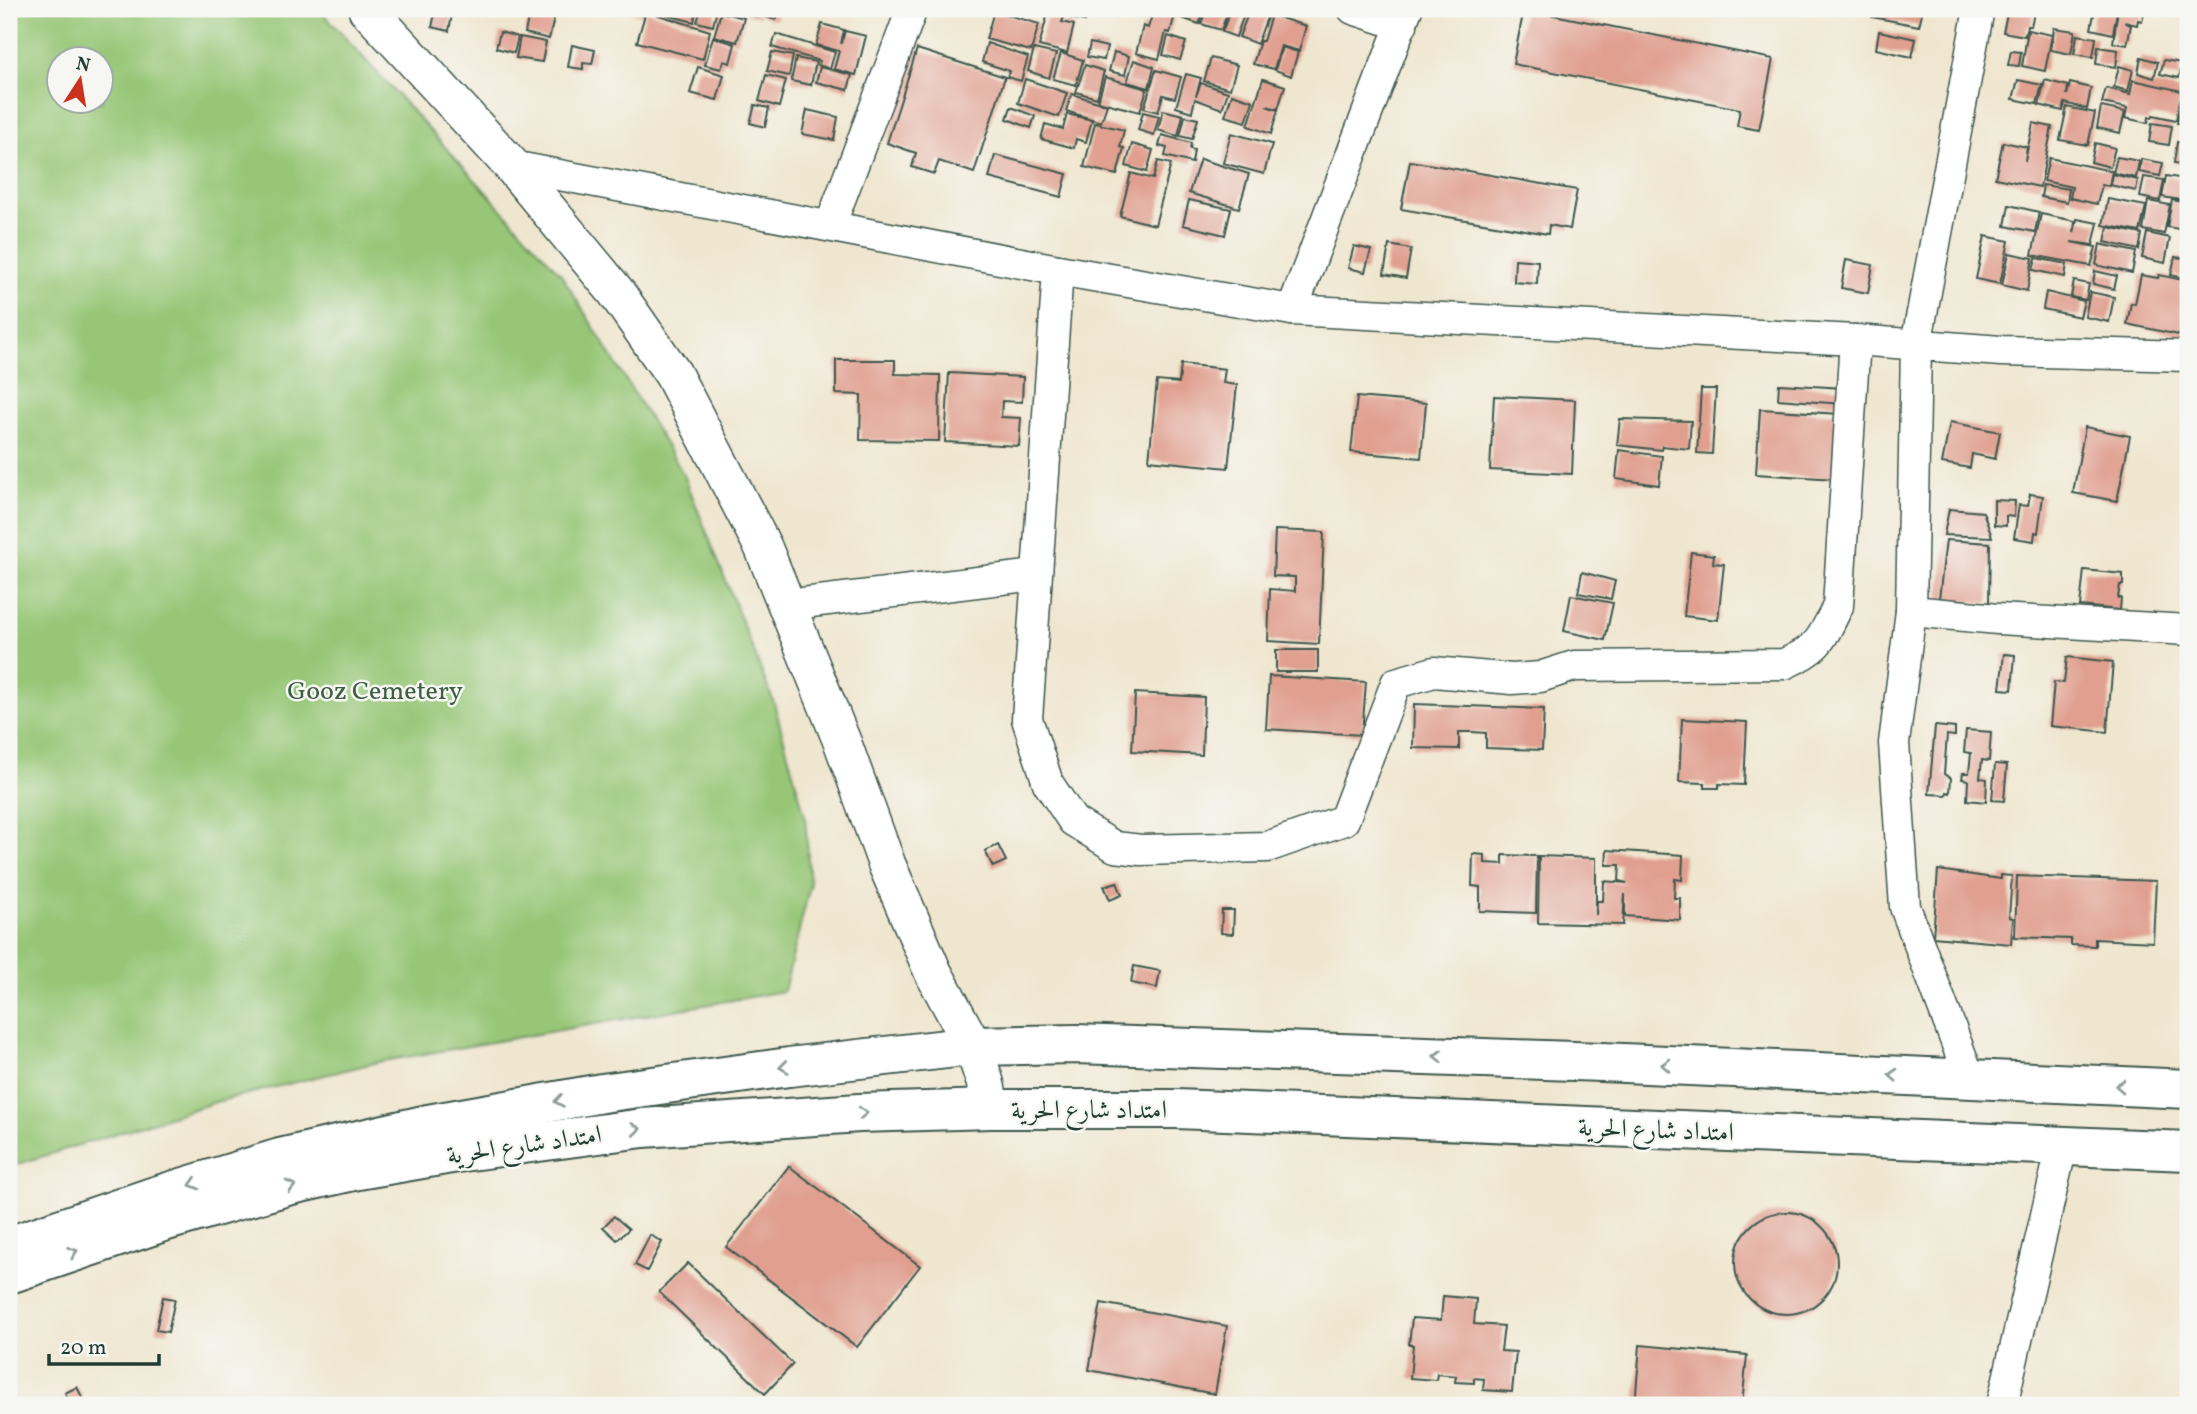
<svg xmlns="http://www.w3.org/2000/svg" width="2197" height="1414" font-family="Vollkorn,Amiri,serif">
<rect width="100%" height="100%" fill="#f6f6f2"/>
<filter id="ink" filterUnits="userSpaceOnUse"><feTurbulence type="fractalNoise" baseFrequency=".0143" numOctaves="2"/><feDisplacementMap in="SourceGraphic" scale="14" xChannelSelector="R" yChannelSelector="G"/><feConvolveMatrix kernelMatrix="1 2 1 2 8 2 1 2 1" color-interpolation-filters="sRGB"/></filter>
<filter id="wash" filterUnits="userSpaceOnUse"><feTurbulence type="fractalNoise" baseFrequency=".00686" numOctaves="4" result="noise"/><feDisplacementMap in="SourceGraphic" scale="28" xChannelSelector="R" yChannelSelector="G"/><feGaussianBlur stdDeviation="1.57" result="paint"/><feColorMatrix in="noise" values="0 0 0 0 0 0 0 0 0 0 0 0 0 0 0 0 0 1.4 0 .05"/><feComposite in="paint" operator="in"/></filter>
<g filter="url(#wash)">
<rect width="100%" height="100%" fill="#efe6cf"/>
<path fill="#96c676" stroke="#5a8255" stroke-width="2" fill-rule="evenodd" d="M9,9h310l242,265 123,201 90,228 31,113 5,70 -26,105 -406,71 -159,39 -210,66zM60,60h42v42h-42z"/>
<g id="blocks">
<g fill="#e09f8f">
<polygon points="436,9 453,9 449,31 432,27"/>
<polygon points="512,9 529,9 528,14"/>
<polygon points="543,9 558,9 556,15 542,12"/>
<polygon points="621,9 643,9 642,15"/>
<polygon points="649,9 671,9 669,15"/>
<polygon points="673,9 697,9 694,22 671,16"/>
<polygon points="701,9 717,9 713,26 697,22"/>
<polygon points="725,9 761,9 759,17 746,14 747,12 736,10 735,12"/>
<polygon points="764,9 780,9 776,20 762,16"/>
<polygon points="1049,9 1066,11 1062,22 1074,25 1067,53 1039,46"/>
<polygon points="1073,9 1089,9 1085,21 1070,18"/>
<polygon points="1129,9 1151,9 1149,17 1128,11"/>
<polygon points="1154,9 1176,11 1170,33 1166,32 1159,59 1136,53 1143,26 1148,28"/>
<polygon points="1178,9 1205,9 1199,24 1176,16"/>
<polygon points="1207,9 1229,9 1221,30 1201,24"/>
<polygon points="1231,9 1246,9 1236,37 1222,32"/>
<polygon points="1250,9 1268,15 1257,44 1239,37"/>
<polygon points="1524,9 1773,59 1759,130 1737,126 1740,109 1513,64"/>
<polygon points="1874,9 1923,9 1919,26 1872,17"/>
<polygon points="2008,9 2035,9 2031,26 2027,26 2025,36 2003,32"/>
<polygon points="2095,9 2117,12 2113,34 2091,29"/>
<polygon points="2118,9 2145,9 2142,21 2138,20 2137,25 2124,22 2131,25 2127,45 2113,43"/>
<polygon points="646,11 710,31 703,59 637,42"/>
<polygon points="994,11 1039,24 1031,51 986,39"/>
<polygon points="721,12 744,18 737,42 714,36"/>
<polygon points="529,13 554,18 549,39 525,33"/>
<polygon points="1271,15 1306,26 1299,51 1281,46 1274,69 1253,64 1260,41 1263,41"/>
<polygon points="822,24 844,30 841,44 845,31 866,36 856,75 834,69 839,51 816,45"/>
<polygon points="2054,28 2075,31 2071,54 2051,50"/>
<polygon points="2028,30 2052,35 2045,71 2022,66"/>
<polygon points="1879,31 1916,39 1912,57 1876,49"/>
<polygon points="500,32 518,37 514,53 496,48"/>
<polygon points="776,34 835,52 830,69 818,65 820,61 772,47"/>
<polygon points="2077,35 2096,38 2093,57 2074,54"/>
<polygon points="1168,36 1186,42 1180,60 1163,55"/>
<polygon points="520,37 546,42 542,62 516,58"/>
<polygon points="713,37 735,44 730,63 724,61 721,69 705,65"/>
<polygon points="987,43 1028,57 1021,81 1007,77 1010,71 982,62"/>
<polygon points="1090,43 1107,47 1104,60 1087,57"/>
<polygon points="572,45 595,50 592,64 583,63 583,69 568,67"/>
<polygon points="1282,47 1298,52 1291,76 1275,70"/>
<polygon points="2098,47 2118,50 2116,67 2096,64"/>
<polygon points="917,49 1005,77 974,173 939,161 934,174 912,167 916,153 887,143"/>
<polygon points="1034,49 1056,54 1049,78 1028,71"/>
<polygon points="2011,51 2021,52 2019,66 2008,65"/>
<polygon points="772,52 793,56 789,76 767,71"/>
<polygon points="1114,52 1129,56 1125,75 1109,71"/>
<polygon points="1061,53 1083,60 1076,85 1053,79"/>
<polygon points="2141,57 2158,62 2154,78 2138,73"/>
<polygon points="796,58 816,62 811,85 791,81"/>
<polygon points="1211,58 1237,65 1230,89 1204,81"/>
<polygon points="1134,60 1154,67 1149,88 1127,82"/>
<polygon points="2164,60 2182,63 2179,78 2160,74"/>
<polygon points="2187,62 2188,62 2188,82 2184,81"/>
<polygon points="1085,65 1104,71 1097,98 1076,92"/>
<polygon points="2119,66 2133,70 2128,91 2114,87"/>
<polygon points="698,67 724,75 717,100 690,93"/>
<polygon points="820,67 852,75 848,90 816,82"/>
<polygon points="1156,70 1181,77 1175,98 1163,95 1158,112 1144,108"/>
<polygon points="1186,74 1201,78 1196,96 1201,83 1228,92 1222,109 1195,99 1192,112 1176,107"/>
<polygon points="766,75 786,80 779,107 759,101"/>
<polygon points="1105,77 1147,89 1140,112 1098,101"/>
<polygon points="1025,79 1067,93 1059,117 1018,103"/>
<polygon points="1263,79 1285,86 1278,109 1266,106 1278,110 1271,134 1248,126"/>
<polygon points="2018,80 2042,85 2037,104 2013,99"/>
<polygon points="2045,80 2068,86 2067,95 2070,83 2091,88 2087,109 2065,103 2063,111 2039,105"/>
<polygon points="2133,80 2182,91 2176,120 2153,115 2152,118 2149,117 2148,123 2125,118 2127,108 2102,103 2106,88 2130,94"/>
<polygon points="2185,86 2188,87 2188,125 2177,123"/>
<polygon points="1072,94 1107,105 1101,122 1066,111"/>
<polygon points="1232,94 1253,101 1246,122 1225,116"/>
<polygon points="755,105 769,108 765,127 750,123"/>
<polygon points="1011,107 1035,116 1031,128 1007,119"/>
<polygon points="2067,107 2095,113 2088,145 2060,140"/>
<polygon points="2101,107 2125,112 2120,133 2097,128"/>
<polygon points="807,110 838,117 834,140 802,134"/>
<polygon points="1163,110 1183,115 1178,136 1158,130"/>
<polygon points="1143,112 1159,116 1154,135 1138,130"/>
<polygon points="1067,114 1092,120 1086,142 1076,139 1074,148 1041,139 1045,124 1063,129"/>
<polygon points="1185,116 1198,119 1192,139 1180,136"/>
<polygon points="1095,123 1124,130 1120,147 1124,148 1117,175 1084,167"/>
<polygon points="2033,123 2052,127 2040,187 1995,178 2003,142 2027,147 2025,161"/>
<polygon points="2152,123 2172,126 2169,145 2149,142"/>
<polygon points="1231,133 1272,144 1264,174 1223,163"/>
<polygon points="1162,135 1191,143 1190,149 1194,150 1192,163 1165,156 1167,148 1159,146"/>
<polygon points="2177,142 2188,144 2188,165 2174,163"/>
<polygon points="2095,143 2115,148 2110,167 2091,162"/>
<polygon points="1132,144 1153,150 1147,172 1126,166"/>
<polygon points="995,155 1067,174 1061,197 989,178"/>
<polygon points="2117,157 2139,161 2136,178 2113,173"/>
<polygon points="2049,158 2112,171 2109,186 2102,185 2097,204 2070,198 2072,187 2044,181"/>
<polygon points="1200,159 1249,174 1239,208 1189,193"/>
<polygon points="2141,159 2163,163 2160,176 2139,172"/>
<polygon points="1158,161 1171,164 1155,225 1120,216 1131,173 1153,179"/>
<polygon points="1410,161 1577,190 1570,229 1549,225 1548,234 1401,209"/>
<polygon points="2112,174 2138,180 2136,191 2110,185"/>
<polygon points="2166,176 2185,179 2181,200 2162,197"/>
<polygon points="2144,177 2164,180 2160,201 2140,197"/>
<polygon points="2043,185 2069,189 2067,202 2041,197"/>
<polygon points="2108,199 2146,206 2140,232 2103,225"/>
<polygon points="1189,200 1231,209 1225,235 1183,225"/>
<polygon points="2172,200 2188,203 2188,245 2183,244 2185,230 2167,227"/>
<polygon points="2148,201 2170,205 2164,234 2143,230"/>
<polygon points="2009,205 2039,212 2035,232 2005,226"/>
<polygon points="2041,214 2075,221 2074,233 2077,219 2098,223 2093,245 2071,242 2096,247 2091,266 2032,255"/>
<polygon points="2108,227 2142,234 2139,250 2105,242"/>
<polygon points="2147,233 2170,238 2165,263 2142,258"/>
<polygon points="1985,236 2009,241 2000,284 1976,279"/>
<polygon points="2100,244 2136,252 2132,273 2096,265"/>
<polygon points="1389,245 1411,249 1406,278 1384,274"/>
<polygon points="1354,246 1371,250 1365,272 1348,268"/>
<polygon points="2009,253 2033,258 2027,291 2002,285"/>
<polygon points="2175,257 2188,259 2184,278 2171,275"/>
<polygon points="2036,258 2067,264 2065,277 2033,270"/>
<polygon points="1515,259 1538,261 1537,284 1514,282"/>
<polygon points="1846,260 1873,265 1868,293 1841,288"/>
<polygon points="2095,271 2117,276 2114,289 2093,284"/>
<polygon points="2141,275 2158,278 2159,275 2188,281 2188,337 2127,324 2131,303 2135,304"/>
<polygon points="2074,281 2089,284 2086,300 2071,297"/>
<polygon points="2046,292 2084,301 2080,317 2043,309"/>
<polygon points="2090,292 2114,297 2109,322 2085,317"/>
<polygon points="836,360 895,360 895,374 940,375 939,441 860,440 861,395 836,394"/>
<polygon points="1181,364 1225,369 1223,383 1237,385 1228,468 1149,460 1157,381 1179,383"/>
<polygon points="949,373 1023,377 1022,402 1002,401 1001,417 1021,418 1019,446 945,442"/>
<polygon points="1779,384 1844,388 1843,404 1778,399"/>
<polygon points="1701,389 1716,389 1712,454 1697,453"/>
<polygon points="1494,396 1575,400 1572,474 1490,470"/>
<polygon points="1357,397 1426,403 1421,458 1351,452"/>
<polygon points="1760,409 1840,414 1836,479 1756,474"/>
<polygon points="1620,419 1691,421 1689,449 1662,446 1661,450 1617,445"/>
<polygon points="1950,422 2000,432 1995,459 1972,454 1970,468 1942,463"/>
<polygon points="2085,427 2130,436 2117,501 2073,493"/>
<polygon points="1619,450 1662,456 1659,485 1616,479"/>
<polygon points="2030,494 2043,496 2038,533 2035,532 2034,541 2014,538 2019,505 2028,506"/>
<polygon points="1994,500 2015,501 2014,517 2006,516 2006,526 1994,525"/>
<polygon points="1949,509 1983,512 1992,537 1944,535"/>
<polygon points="1275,530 1324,532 1319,644 1268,641 1270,589 1295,591 1295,577 1273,576"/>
<polygon points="1946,540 1990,543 1989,603 1939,599"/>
<polygon points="1691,552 1714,555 1713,563 1724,564 1718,620 1684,616"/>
<polygon points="2084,570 2123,574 2123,585 2120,585 2118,598 2121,598 2120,610 2080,606"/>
<polygon points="1582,572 1615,581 1611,599 1578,593"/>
<polygon points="1571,595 1613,603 1605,640 1564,631"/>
<rect x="1276" y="650" width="42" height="22"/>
<polygon points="2004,654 2015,655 2012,690 2000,689"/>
<polygon points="2067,657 2113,662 2107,732 2050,726 2054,682 2064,683"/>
<polygon points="1269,676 1366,682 1362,735 1266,729"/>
<polygon points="1135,693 1204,697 1202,755 1132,751"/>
<polygon points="1414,704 1544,709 1542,750 1486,748 1486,733 1472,732 1459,732 1459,749 1413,748"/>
<polygon points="1682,719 1747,722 1744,785 1719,784 1719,788 1705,788 1705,783 1679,782"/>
<polygon points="1935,726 1955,728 1955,736 1947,735 1944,774 1951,778 1950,793 1947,792 1946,795 1929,794"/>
<polygon points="1966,730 1991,732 1989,761 1982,760 1980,778 1987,779 1986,802 1967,800 1968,780 1962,779 1963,773 1969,773 1971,753 1964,752"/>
<polygon points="1995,764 2007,765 2004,801 1992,800"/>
<polygon points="998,845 1006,861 993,867 985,851"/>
<polygon points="1607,850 1683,855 1682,880 1675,879 1674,898 1680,898 1680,920 1625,916 1625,894 1623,925 1538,923 1539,856 1596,858 1596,915 1597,901 1603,901 1604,881 1627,883 1619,881 1620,865 1606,865"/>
<polygon points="1473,854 1485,855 1485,863 1503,864 1503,855 1537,856 1536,913 1480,911 1480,887 1472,886"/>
<polygon points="1938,870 2001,879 2001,875 2012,876 2009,917 2013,918 2011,944 1933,937"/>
<polygon points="2017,876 2156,881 2153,942 2095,939 2095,946 2071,945 2071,939 2015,937"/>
<polygon points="1117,882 1122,895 1110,900 1104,886"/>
<polygon points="1222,910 1234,910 1233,934 1221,933"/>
<polygon points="1134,966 1160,971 1157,988 1131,983"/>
<polygon points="789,1166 920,1266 857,1347 726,1247"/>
<circle cx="1786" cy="1263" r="51"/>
<polygon points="614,1216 629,1229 617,1240 603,1227"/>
<polygon points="650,1235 662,1242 647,1271 635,1265"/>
<polygon points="688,1263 793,1364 765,1394 659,1292"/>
<polygon points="1443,1296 1476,1299 1474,1324 1504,1326 1501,1351 1516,1352 1512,1392 1483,1390 1484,1379 1474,1378 1474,1383 1455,1382 1456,1376 1437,1374 1436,1380 1410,1378 1413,1345 1409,1345 1412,1318 1441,1320"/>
<polygon points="163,1297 175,1299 168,1332 156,1330"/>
<polygon points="1101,1303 1227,1326 1215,1394 1089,1370"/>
<polygon points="1640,1345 1747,1355 1742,1405 1635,1405"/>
<polygon points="77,1387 86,1405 71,1405 65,1393"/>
</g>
</g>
</g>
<g filter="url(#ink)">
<use href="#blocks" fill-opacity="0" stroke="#3e564b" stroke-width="2"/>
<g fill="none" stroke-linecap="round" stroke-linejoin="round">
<defs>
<g id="minor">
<polyline points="1353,9 1402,25"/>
<polyline points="512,166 1058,270 1292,310 1855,340 2001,351 2188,356"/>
<polyline points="830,226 912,9"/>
<path d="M1058,270l-31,449 21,64 25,38 42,26 26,3 126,-3 77,-27 52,-137 38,-11 78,7 28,-2 34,-11 210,-2c36,-16 37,-24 54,-58l17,-266"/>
<polyline points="1292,310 1407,9"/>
<polyline points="786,605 1035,575"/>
<polyline points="1911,611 1998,619 2188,630"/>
<polyline points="1970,1079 1905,907 1894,743 1911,611 1916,345 1979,9"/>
<polyline points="2002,1405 2062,1146"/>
</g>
<polyline id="tertiary" points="367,9 512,166 616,292 673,374 763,547 843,744 887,865 933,972 973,1046 985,1082 991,1109"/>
<g id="primary">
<polyline points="9,1246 152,1197 280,1158 428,1124 602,1093 789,1067 973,1046 1076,1044 1602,1062 2188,1089"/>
<polyline points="9,1274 163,1222 287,1186 358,1170 463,1152 643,1128 859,1113 991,1109 1176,1109 2188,1151"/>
</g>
</defs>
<use href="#minor" stroke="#3e564b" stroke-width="33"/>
<use href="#tertiary" stroke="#3e564b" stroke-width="40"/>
<use href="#primary" stroke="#3e564b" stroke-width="42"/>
<use href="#minor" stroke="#fff" stroke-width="30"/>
<use href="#tertiary" stroke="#fff" stroke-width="37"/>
<use href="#primary" stroke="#fff" stroke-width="38"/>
</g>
<defs><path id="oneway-chevron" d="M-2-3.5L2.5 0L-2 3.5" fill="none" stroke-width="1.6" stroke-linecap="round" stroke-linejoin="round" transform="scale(1.75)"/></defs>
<g stroke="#8f9e9a">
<use href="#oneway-chevron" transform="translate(1438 1056) rotate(-178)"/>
<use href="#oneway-chevron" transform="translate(1666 1065) rotate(-177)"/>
<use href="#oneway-chevron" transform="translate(784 1067) rotate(173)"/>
<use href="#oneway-chevron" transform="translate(1893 1075) rotate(-177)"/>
<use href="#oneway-chevron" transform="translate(2120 1086) rotate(-177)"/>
<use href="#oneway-chevron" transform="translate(559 1101) rotate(170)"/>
<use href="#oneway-chevron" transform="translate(863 1113) rotate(-3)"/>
<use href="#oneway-chevron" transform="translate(636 1129) rotate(-7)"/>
<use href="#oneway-chevron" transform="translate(194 1184) rotate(163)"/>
<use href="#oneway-chevron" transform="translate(291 1186) rotate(-14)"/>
<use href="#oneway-chevron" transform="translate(73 1252) rotate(-19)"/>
</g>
</g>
<g text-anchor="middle" stroke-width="5" stroke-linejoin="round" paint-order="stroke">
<g font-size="26" fill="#3d5f44" stroke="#f6f6f2">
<text x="375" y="699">Gooz Cemetery</text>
</g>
<g font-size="26" fill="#1f3d34" stroke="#f6f6f2">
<text x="1089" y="1118">امتداد شارع الحرية</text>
<text transform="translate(1656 1129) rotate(2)" y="9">امتداد شارع الحرية</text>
<text transform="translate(524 1144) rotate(-8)" y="9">امتداد شارع الحرية</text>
</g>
</g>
<rect width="2197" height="1414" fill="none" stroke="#f6f6f2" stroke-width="35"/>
<g transform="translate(80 80) rotate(12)"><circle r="33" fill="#f6f6f2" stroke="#a0aca6" stroke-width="2"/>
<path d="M0-5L12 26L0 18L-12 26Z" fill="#c8321e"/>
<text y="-10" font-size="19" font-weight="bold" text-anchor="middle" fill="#1f3d34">N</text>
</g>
<path d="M49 1354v10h110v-10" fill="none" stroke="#1f3d34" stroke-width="3.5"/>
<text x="60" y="1354" font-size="21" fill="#1f3d34" stroke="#f6f6f2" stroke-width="5" paint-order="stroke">20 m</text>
</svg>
